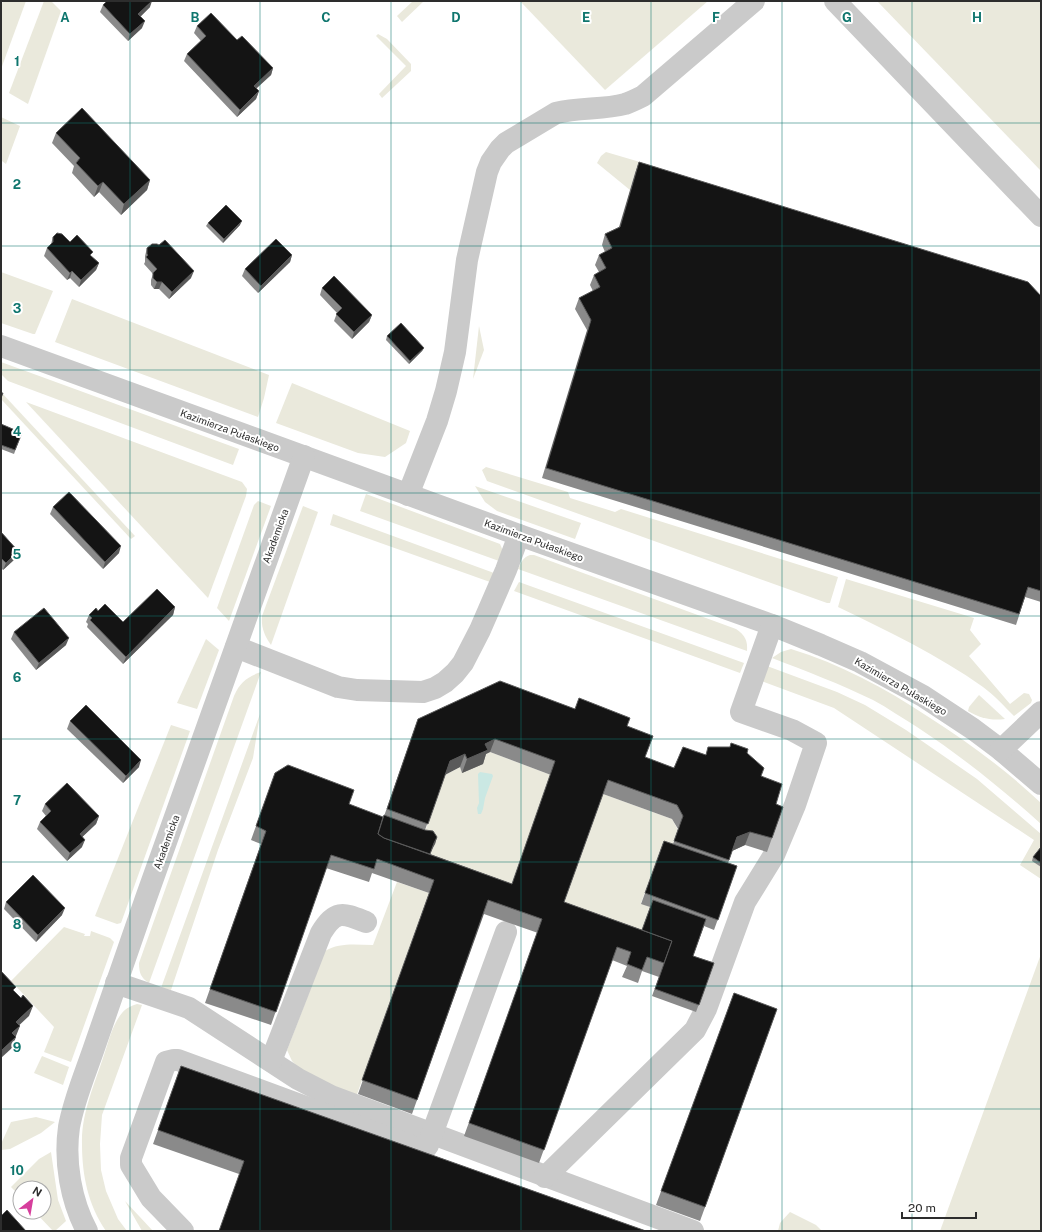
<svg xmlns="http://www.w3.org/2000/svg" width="1042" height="1232" font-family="'Public Sans',sans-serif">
<rect width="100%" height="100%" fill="#fff"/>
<g fill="#eae9dc">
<polygon points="3,1 26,1 1,69 1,7"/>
<polygon points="44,1 51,1 61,11 28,104 9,93"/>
<polygon points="413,1 424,1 402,22 397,16"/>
<polygon points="520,1 708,1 605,90"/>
<polygon points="877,1 1041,1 1041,171"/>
<polygon points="378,34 387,39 411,64 411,71 382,98 379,94 406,66 376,36"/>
<polygon points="1,117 20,126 6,164 2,161 1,163"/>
<polygon points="606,152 657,167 660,169 635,173 630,190 597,163 601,156"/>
<polygon points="1,272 53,291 35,334 33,334 1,323"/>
<polygon points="72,299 269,375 264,398 258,417 55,342"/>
<polygon points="479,326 484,350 473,379"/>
<polygon points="1,362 239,449 233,465 8,381 1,374"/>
<polygon points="292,383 410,431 406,443 385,457 358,453 276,423"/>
<polygon points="1,392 135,536 131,539 1,399"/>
<polygon points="26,402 242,482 247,489 246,496 208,598"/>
<polygon points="486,467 568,492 570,498 615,512 621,509 838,577 830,603 827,603 487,481 482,470"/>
<polygon points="475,486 581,523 575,539 497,511 485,502"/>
<polygon points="366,494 500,544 503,551 499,561 360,511"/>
<polygon points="258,501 271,506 229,621 217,608 254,505"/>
<path d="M303,506l15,6 -47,133c-7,-10 -10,-18 -9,-29z"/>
<polygon points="333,514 494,573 490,582 330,525"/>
<path d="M530,555h4l202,74c9,6 12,12 11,22l-229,-82c3,-6 5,-12 12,-14z"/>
<path d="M846,579l128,39 -4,12 11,14 -12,12 41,48 14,-11 5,1 3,6 -1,3 -17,13c-10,-10 -20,-21 -31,-29 -45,-32 -95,-56 -145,-80z"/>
<polygon points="519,582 744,663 740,673 514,591"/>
<polygon points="206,639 219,650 197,709 177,703"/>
<path d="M791,649c49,15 94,39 136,67 41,26 79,54 114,87v21c-40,-36 -80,-68 -124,-97 -15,-9 -29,-19 -44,-27 -33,-16 -67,-29 -101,-42l9,-6z"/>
<polygon points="767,666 837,692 865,705 906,730 977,779 1041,834 1041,879 1020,865 1034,840 834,708 761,681"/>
<path d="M261,672l-112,311c-8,-5 -10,-10 -10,-20l95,-267c6,-14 13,-19 27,-24z"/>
<path d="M979,695l26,24c-14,2 -25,-1 -37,-8l1,-4z"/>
<polygon points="260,714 253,758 218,850 171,990 161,988"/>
<polygon points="171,725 190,731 121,923 117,924 95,916"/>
<polygon points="490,752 551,775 507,897 424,868 431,850 435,844 423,837 445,775 460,767 462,772 482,764 480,757"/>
<polygon points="603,794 672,819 678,830 669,854 660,851 641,903 650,907 637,944 559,916"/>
<path d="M397,882l32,11 -73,204 -55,-26 -9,-10 -5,-11 38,-99c15,-9 32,-6 48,-6z"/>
<polygon points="64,927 85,934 84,936 90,936 91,931 110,938 114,942 71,1062 44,1052 54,1027 11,981"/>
<polygon points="1041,954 1041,1231 940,1231"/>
<path d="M137,1004l5,1 -40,110 -2,29 1,26 5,21 12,28 9,12h-21c-18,-26 -24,-56 -24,-87 -1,-30 13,-61 22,-89 5,-14 8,-30 18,-42 4,-5 9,-7 15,-9z"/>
<polygon points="42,1056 69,1067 63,1085 34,1073"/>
<polygon points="36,1117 55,1122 41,1133 10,1149 1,1150 1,1144 11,1122"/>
<polygon points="51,1152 58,1200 66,1221 55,1231 53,1231 35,1212 44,1212 44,1188 20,1188 20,1196 11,1187 39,1159"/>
<polygon points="125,1201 153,1231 142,1231"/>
<polygon points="790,1212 816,1225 822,1231 778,1231 780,1223"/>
</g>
<polygon fill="#cae8e3" points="480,772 492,774 493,776 485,798 483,809 481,814 478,814 477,808 479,803 478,774"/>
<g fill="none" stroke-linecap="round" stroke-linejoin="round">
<g stroke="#cacaca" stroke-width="22">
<polyline points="835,1 1041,216"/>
<polyline points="1,346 519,535 772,625 821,645 860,662 923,696 973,729 1001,750 1041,784"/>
<path d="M408,495l29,-74 9,-30 9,-39 12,-92 20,-88 4,-10 9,-13 6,-6 50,-30c23,-6 47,-3 69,-9 6,-2 12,-5 18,-8l111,-95"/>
<polyline points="236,647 338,687 357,690 423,692 435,688 445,682 455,673 463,663 480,630 506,570 519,535"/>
<polyline points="1001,750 1041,712"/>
<polyline points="116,983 189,1008 298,1079 331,1096 693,1231"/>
<path d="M271,1061l50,-128c15,-24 22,-20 45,-11"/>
<polyline points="545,1177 695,1030 706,1009 745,902 774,855 795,805 816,743 792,730 741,712 772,625"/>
<path d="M87,1231c-16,-30 -23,-69 -18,-104 5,-28 17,-55 26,-82 17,-49 34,-98 51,-147 53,-147 105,-295 158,-442"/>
<path d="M183,1231l-32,-33 -20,-33v-7l35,-96 8,-2h4l239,88c6,1 8,2 11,-3l78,-213"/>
</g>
</g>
<g fill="#8a8a8a" fill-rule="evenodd">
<polygon points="103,5 150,7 141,16 142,28 128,41 100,12"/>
<polygon points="197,26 237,40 273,68 271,75 256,89 259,91 256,99 237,117 184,61 187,54 201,41 194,33"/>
<polygon points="56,133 150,180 147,190 121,215 99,192 94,197 72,173 74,166 52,143"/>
<polygon points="639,162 1041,296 1041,602 1025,597 1016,625 542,478 587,330 575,309 579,298 593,291 590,285 594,275 599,272 595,265 599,255 605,252 602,245 605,234 619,227 635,173"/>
<polygon points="208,223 240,225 223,243 206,226"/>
<polygon points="53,237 70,242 91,256 99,263 96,270 79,287 70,278 67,280 44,256 47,248 51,244"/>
<polygon points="147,248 191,278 169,299 159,289 154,289 151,285 151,280 153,274 144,264 145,262 145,256"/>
<polygon points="292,255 290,262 258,293 242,276 245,269"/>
<polygon points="322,288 372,315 369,322 352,339 334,321 337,313 320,295"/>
<polygon points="387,336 424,348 422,351 409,364 386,340"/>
<polygon points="1,424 22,433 14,454 1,449"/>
<polygon points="53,507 119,553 103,569 50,514"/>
<polygon points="1,532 18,551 16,558 3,570 1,568"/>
<polygon points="175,607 173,615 123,664 87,627 88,624 86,622 89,615 98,611 123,622"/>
<polygon points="14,632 66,645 36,670 11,639"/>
<path d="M575,709l52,17 18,32 29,10 31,-13 42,-2 14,23 15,28 7,3 -16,45 -22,-7 -13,6 -4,12 9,3 -23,64 -10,-4 -11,30 21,7 -18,49 -44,-16 12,-33 -5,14 -17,-6 -4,12 -16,-6 5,-11 -15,-6 -73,203 -75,-27 74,-203 -54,-19 -72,200 -54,-20 71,-201 -57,-20 -3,9 -43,-14 -55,157 -66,-22 56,-159 -10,-4 24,-67 74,31 33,18 36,-103zM490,752l61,23 -39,109 -82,-30 5,-10 2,-7 -12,-7 20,-56 15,-7 2,6 21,-9 3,-10zM603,794l69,25 6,10 -5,15 -9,-3 -23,63 9,3 -8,23 -78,-28z"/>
<polygon points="70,721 139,767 123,783 67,729"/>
<polygon points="45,804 99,816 96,824 82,837 82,847 67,861 37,829 40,822 46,816 42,811"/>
<polygon points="1041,847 1041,867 1032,861 1033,857"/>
<polygon points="6,902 62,915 36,942 4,909"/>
<polygon points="734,993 777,1009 700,1221 656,1205"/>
<polygon points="181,1066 646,1231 239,1174 153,1144"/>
</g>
<g fill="#5a5a5a">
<polygon points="152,1 150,7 136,21 138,14"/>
<polygon points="145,21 142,28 128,41 130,34"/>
<polygon points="273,68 271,75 251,93 254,86"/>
<polygon points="259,91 256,99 237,117 240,110"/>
<polygon points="150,180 147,190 121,215 124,204"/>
<polygon points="103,182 99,192 94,197 98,186"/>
<polygon points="242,221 240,225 223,243 224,239"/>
<polygon points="292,255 290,262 258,293 261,286"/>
<polygon points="99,263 96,270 79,287 81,280"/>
<polygon points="72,271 70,278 67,280 70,273"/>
<polygon points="194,271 191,278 169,299 172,292"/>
<polygon points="157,282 162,282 159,289 154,289"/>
<polygon points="372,315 369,322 352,339 354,332"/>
<polygon points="424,348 422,351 409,364 410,361"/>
<polygon points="121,546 119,553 103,569 105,562"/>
<polygon points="18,551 16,558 3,570 6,563"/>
<polygon points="175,607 173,615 123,664 126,657"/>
<polygon points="69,638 66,645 36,670 39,663"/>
<polygon points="495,739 490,752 486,754 483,764 462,773 467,759 485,744"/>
<polygon points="465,754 460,767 445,775 450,761"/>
<polygon points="141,760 139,767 123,783 126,776"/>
<polygon points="99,816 96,824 77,842 80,834"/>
<polygon points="750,832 745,845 732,851 737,837"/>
<polygon points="437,837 435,844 431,850 434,843"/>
<polygon points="85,840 82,847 67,861 70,853"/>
<polygon points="65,908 62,915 36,942 38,935"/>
<polygon points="33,1006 29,1016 12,1032 16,1022"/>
<polygon points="20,1026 16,1036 8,1043 12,1033"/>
<polygon points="16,1037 12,1048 1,1058 1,1051"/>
</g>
<g fill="#141414" stroke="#5a5a5a">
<polygon points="107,1 152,1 138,14 145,21 130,34 103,5"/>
<polygon points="211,13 237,40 242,36 273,68 254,86 259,91 240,110 187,54 206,36 197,26"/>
<polygon points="82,108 150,180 124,204 103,182 98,186 76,163 80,158 56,133"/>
<polygon points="639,162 1028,282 1041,296 1041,591 1028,587 1019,614 546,468 591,320 579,298 600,287 594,275 606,268 599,255 612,248 605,234 620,227"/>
<polygon points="226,205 242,221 224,239 208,223"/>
<polygon points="57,233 62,234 70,242 77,235 93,252 90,255 99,263 81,280 72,271 70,273 47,248 53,242 53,237"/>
<polygon points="276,239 292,255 261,286 245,269"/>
<polygon points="165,240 194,271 172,292 162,282 157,282 153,278 153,273 157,269 146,257 148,255 147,254 147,248 152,244 157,244 159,245"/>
<polygon points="334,276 372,315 354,332 336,314 342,308 322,288"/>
<polygon points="401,323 424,348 410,361 387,336"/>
<polygon points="1,393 3,393 1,398"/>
<polygon points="1,424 22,433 15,450 1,445"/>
<polygon points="69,492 121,546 105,562 53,507"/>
<polygon points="1,532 18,551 6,563 1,558"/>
<polygon points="157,589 175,607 126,657 90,620 92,618 89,615 96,608 98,611 105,604 123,622"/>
<polygon points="44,608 69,638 39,663 14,632"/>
<polygon points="500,681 575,709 579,698 630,718 627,726 653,736 645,757 674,768 683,747 706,755 708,747 730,747 731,743 748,749 747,753 764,768 761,776 782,784 776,804 783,807 772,838 750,832 737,837 729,860 674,841 683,816 677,805 608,780 564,902 672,941 664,963 647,957 642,970 627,964 631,952 617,947 544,1150 469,1123 542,919 488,900 417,1100 362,1080 434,880 377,859 374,869 331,855 276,1012 210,989 266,831 256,826 275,773 288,765 354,790 349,804 383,817 378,834 384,838 512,884 555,761 495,739 485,744 488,750 467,759 465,754 450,761 428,824 387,809 418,719"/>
<polygon points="86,705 141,760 126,776 70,721"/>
<polygon points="67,783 99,816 80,834 85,840 70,853 40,822 51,811 45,804"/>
<polygon points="384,815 425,830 433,831 437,837 434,843 430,854 384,838 378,834"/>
<polygon points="664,841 737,866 718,920 645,893"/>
<polygon points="1041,847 1041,863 1033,857"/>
<polygon points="33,875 65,908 38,935 6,902"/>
<polygon points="653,900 706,919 693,956 714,963 699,1005 655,989 672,941 642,930"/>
<polygon points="1,971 16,987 13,990 21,998 23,995 33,1006 16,1022 20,1026 12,1033 16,1037 1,1051"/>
<polygon points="734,993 777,1009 705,1207 661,1191"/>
<polygon points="181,1066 646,1231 219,1231 244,1161 158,1130"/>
<polygon points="7,1210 26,1231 1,1231 1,1216"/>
</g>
<path fill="none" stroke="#0f766e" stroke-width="1" stroke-opacity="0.55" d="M130,1v1230M260,1v1230M391,1v1230M521,1v1230M651,1v1230M782,1v1230M912,1v1230M1,123h1040M1,246h1040M1,370h1040M1,493h1040M1,616h1040M1,739h1040M1,862h1040M1,986h1040M1,1109h1040"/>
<g text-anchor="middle" stroke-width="4" stroke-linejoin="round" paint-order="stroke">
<g font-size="10" fill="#2d2d2d" stroke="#fff">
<text transform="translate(230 430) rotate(20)" y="4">Kazimierza Pułaskiego</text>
<text transform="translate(275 536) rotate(-70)" y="4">Akademicka</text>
<text transform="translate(534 540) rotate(20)" y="4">Kazimierza Pułaskiego</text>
<text transform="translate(901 686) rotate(30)" y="4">Kazimierza Pułaskiego</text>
<text transform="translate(166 842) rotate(-70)" y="4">Akademicka</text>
</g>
</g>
<g font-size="13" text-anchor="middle" font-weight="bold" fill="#0f766e" stroke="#fff" stroke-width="4" stroke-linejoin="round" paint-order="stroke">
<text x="65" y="22">A</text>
<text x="195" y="22">B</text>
<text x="326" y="22">C</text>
<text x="456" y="22">D</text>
<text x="586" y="22">E</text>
<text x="716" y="22">F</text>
<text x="847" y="22">G</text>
<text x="977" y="22">H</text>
<text x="17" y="66">1</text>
<text x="17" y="189">2</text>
<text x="17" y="313">3</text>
<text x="17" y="436">4</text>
<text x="17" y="559">5</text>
<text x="17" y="682">6</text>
<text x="17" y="805">7</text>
<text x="17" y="929">8</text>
<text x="17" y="1052">9</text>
<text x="17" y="1175">10</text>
</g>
<rect width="1042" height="1232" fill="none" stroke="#2d2d2d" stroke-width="4"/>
<g transform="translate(32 1200) rotate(31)"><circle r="19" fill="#ffffff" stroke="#ababab"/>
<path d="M0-3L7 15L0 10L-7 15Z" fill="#d63e9c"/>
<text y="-6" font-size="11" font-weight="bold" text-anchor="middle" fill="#2d2d2d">N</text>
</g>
<path d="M902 1212v6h74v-6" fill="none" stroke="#2d2d2d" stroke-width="2"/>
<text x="908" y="1212" font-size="12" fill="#2d2d2d" stroke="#ffffff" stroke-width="3" paint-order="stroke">20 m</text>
</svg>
